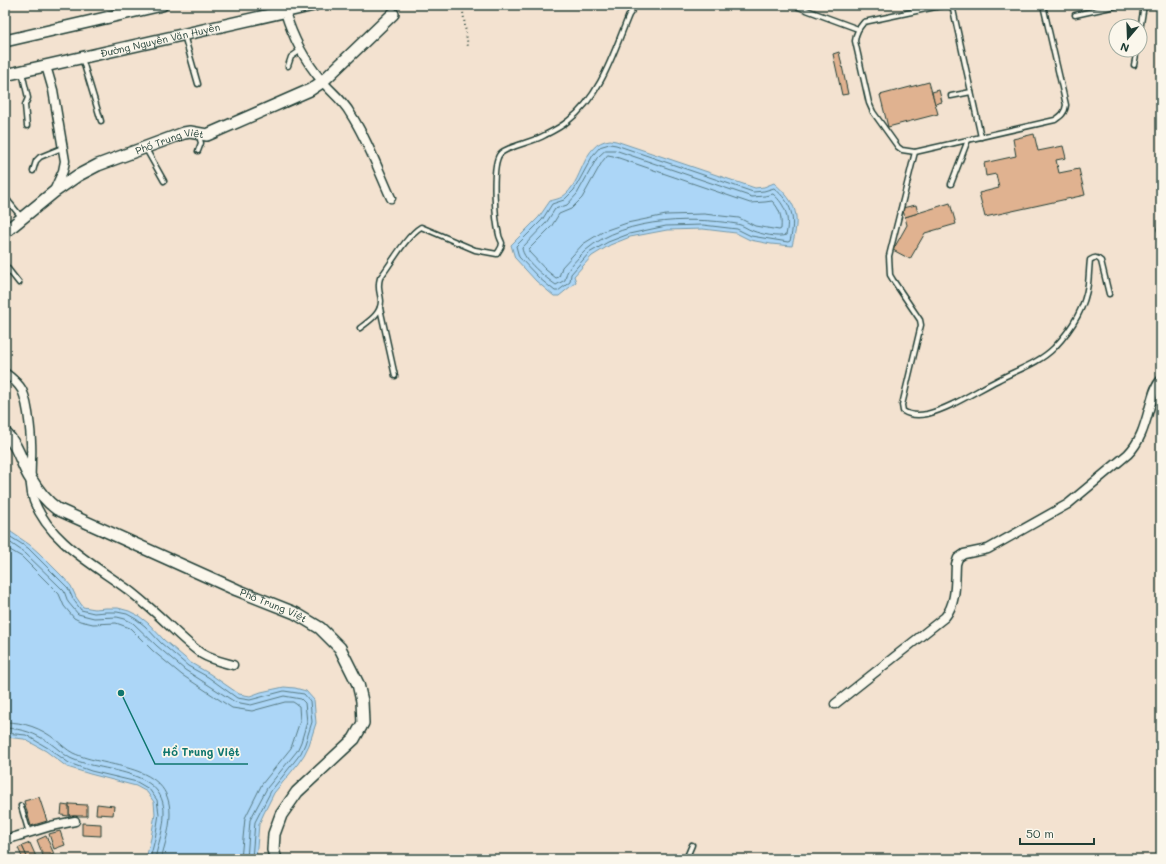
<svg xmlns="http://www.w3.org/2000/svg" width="1166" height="864" font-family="Mali,sans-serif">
<rect width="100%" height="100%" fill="#f3e2d0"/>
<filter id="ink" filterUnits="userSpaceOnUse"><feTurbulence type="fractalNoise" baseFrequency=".025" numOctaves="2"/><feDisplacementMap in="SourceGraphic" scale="8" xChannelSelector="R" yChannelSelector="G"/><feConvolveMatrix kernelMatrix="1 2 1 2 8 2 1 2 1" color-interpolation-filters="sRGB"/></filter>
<g filter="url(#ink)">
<g fill="#acd6f7" stroke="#7499a9">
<path d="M610,140l6,1 139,47 9,-1 10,-4c24,21 26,33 18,63l-21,-2 -21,-4 -14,-7 -33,-4 -36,1 -37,7 -20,8 -18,11 -18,20 2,6 -17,14h-5l-18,-15 -21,-23 -4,-13 28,-28 11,-16c3,-1 9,-2 12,-4 22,-14 19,-54 48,-57z"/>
<polygon points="5,525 11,532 30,545 39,553 64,578 71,586 76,597 83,607 95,609 106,608 118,608 129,611 139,616 148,623 164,640 191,663 210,674 239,694 250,696 261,692 284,687 295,688 306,691 314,700 316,723 309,745 304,755 297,765 274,793 264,813 259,824 256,859 146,859 151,838 155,814 154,802 147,792 136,786 90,774 67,767 46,751 24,739 5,737"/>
</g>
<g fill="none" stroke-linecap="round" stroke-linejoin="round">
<g stroke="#577a82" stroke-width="1">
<path d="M610,144l6,1 137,47 11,-1 10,-3c18,15 22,30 16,53l-2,1 -37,-6 -14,-7 -34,-4 -37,1 -37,8 -21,8 -19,11 -18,21 -1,8 -12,9h-3l-16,-13 -20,-21 -3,-11 26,-26 10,-16 12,-4 10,-10 19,-35 7,-8z"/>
<path d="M606,150h9l137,47 13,-1 8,-2c13,11 17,25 13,41 -8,3 -25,-1 -33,-4 -6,-2 -10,-6 -16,-7 -49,-8 -123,-6 -158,33 -7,8 -13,13 -14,23l-9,5c-10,-7 -33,-25 -34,-37l24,-25 9,-14 12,-4 10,-11 20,-36z"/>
<path d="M608,155l5,1 137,47 15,-1 7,-1c8,8 10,16 9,28l-2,1 -24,-4 -16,-8 -35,-4 -38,1 -39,8 -23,8 -21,13 -21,23 -3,10 -3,1 -10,-8 -17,-18v-3l22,-22 8,-13 12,-5 11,-11 20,-36z"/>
<polyline points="5,532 9,536 28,548 68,588 73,599 81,610 94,613 106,612 117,612 127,614 136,619 145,626 161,643 188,666 208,677 237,698 250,700 284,691 304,694 310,701 312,722 305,744 301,753 294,762 271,791 255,822 252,859"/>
<polyline points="5,539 25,553 57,584 64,591 68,602 78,614 94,618 117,617 125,619 133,623 157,646 185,670 235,702 251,705 284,696 301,699 305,703 307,722 301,742 297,751 267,788 250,820 247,859"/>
<polyline points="5,547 22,557 59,594 64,606 74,618 80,621 93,624 116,623 130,628 153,651 182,675 232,708 252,711 285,702 293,702 299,706 300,721 291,748 262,784 245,818 241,859"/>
<path d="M5,722c19,0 36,6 51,18 5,4 11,10 17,13 34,16 97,9 97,61 0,15 -5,30 -9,45"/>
<path d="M5,728c19,1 29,5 45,15 7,5 13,11 20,15 31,15 95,9 94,56 0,15 -6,30 -9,45"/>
<polyline points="5,733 26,735 48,748 69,763 91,771 137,782 149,789 157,800 159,814 155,839 150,859"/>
</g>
</g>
<g fill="#e0b290" stroke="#1f3d34">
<polygon points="839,52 848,94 842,95 833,54"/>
<polygon points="929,82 938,114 888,127 880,95"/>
<polygon points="939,90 942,102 935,104 932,92"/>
<polygon points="1034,134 1038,151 1063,146 1066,158 1056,160 1059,173 1079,169 1085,195 985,217 979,193 999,188 996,174 986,176 984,163 1016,156 1013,139"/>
<polygon points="950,203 956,224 925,233 910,259 893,250 907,225 905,217"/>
<polygon points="916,205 918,213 905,217 902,208"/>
<polygon points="39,797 47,821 31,826 24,801"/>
<polygon points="69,804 87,805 87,816 69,816"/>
<polygon points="97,804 114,806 113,815 96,814"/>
<polygon points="62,805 69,806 69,816 61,815"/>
<polygon points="82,823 101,824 101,836 82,835"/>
<polygon points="60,831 65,845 54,849 49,834"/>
<polygon points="46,836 54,854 44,858 37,840"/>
<polygon points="30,843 37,859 28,859 22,846"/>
<polygon points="22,846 28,859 23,859 18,848"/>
</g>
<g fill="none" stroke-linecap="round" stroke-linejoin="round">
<defs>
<g id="lane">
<polyline points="793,5 858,29"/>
<path d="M945,5l-81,17c-5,6 -8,10 -9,19l14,62 4,9 25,35 4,3 13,2 140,-32c6,-4 10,-7 11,-15l-23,-100"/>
<polyline points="952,5 981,137"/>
<polyline points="1075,15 1120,5"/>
<polyline points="1140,30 1144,5"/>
<polyline points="184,35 198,84"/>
<polyline points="82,58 101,121"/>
<polyline points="1134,65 1137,50"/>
<polyline points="288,66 291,57 301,50"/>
<polyline points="22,72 28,98 25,105 27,126"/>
<polyline points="951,96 971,92"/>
<polyline points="146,149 164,181"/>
<polyline points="198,151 201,143 199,136"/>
<path d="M915,152l-26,104 1,19 3,5 27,40 1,5 -19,80 1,6c8,5 15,5 24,3 24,-6 49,-23 71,-34 19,-10 41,-17 56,-32 16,-17 31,-40 34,-64 1,-8 1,-16 2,-24 5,-3 7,-3 11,1l8,33"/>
<polyline points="33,171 36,161 40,157 62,148"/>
<polyline points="951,184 968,140"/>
<polyline points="5,197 22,218"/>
<polyline points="1160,229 1161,229"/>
<polyline points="5,265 19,283"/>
<polyline points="380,308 395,376"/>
<path d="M360,328c9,-7 21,-14 21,-27 -1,-10 -4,-13 -1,-23 11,-14 26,-42 41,-51l54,23 22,4c2,-4 5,-6 5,-11 -1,-3 -3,-6 -3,-8 -4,-15 -8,-70 1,-81 7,-8 34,-12 45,-19 8,-4 16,-8 23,-14 33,-25 46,-70 61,-106l7,-10"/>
<polyline points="21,806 29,833"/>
<polyline points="686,859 692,845"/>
</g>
<g id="street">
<path d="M285,12c8,26 19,48 37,69 9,11 21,19 28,32 17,26 28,56 41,85"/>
<polyline points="46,66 53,90 65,161 63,171 54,191"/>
<path d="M5,373c7,5 13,10 17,17 7,15 10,52 9,69 0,14 -2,27 3,42 16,41 59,63 93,88 8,6 16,13 23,19 18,15 33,33 52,46 10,6 20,8 31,11"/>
<path d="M835,704l110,-87c12,-15 10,-35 11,-53l2,-6 6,-4 24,-5 80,-45 60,-50c13,-13 17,-30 22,-48 3,-9 4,-19 11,-26"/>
<polyline points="5,840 51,826 75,821"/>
</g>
<g id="secondary">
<polyline points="5,41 162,5"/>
<path id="s1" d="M5,75l309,-70"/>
<path id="s2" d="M5,232l49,-40 23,-16 21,-11 86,-32 6,-1 17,3 103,-45 12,-8 71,-68"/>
<path id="s3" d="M5,433c13,12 16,29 24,43 7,12 17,25 28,33l180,81 58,23 25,15 20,20 18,36 4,17 1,22 -9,16 -57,53 -16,23 -7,19 -1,16 3,9"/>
</g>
</defs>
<use href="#lane" stroke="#1f3d34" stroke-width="7"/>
<use href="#street" stroke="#1f3d34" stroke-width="11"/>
<use href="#secondary" stroke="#1f3d34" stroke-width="14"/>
<polyline stroke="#1f3d34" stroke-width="2" stroke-dasharray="1 3" stroke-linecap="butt" points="462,5 468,47"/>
<use href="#lane" stroke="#fbf7ec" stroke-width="4"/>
<use href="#street" stroke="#fbf7ec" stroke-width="8"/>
<use href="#secondary" stroke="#fbf7ec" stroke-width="11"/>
</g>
</g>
<g text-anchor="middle" stroke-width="3.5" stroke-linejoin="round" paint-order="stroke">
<g font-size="10" fill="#1f3d34" stroke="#fbf7ec">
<text dy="4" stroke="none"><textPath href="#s1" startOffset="159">Đường Nguyễn Văn Huyên</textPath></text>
<text dy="4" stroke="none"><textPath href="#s2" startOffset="191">Phố Trung Việt</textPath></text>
<text dy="4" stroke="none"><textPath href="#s3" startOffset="330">Phố Trung Việt</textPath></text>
</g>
</g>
<path fill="none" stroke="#0f766e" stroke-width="1.5" d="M121 693L155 764H248"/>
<circle fill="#0f766e" stroke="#fbf7ec" stroke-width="1.5" cx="121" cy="693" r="4"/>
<g font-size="11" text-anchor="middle" font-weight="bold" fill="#0f766e" stroke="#fbf7ec" stroke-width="3.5" stroke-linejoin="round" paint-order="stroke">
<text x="201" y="756">Hồ Trung Việt</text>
</g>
<rect width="1166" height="864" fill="none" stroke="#fbf7ec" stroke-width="20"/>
<rect x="10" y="10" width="1146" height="844" fill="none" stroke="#1f3d34" stroke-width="1.5" filter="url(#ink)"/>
<g transform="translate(1128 38) rotate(199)"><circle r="19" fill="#fbf7ec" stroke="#a3ada2"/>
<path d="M0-3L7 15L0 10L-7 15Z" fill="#1f3d34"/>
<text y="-6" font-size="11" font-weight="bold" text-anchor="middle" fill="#1f3d34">N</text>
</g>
<path d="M1020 838v6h74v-6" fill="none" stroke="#1f3d34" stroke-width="2"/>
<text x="1026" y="838" font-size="12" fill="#1f3d34" stroke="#fbf7ec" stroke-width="3" paint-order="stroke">50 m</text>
</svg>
